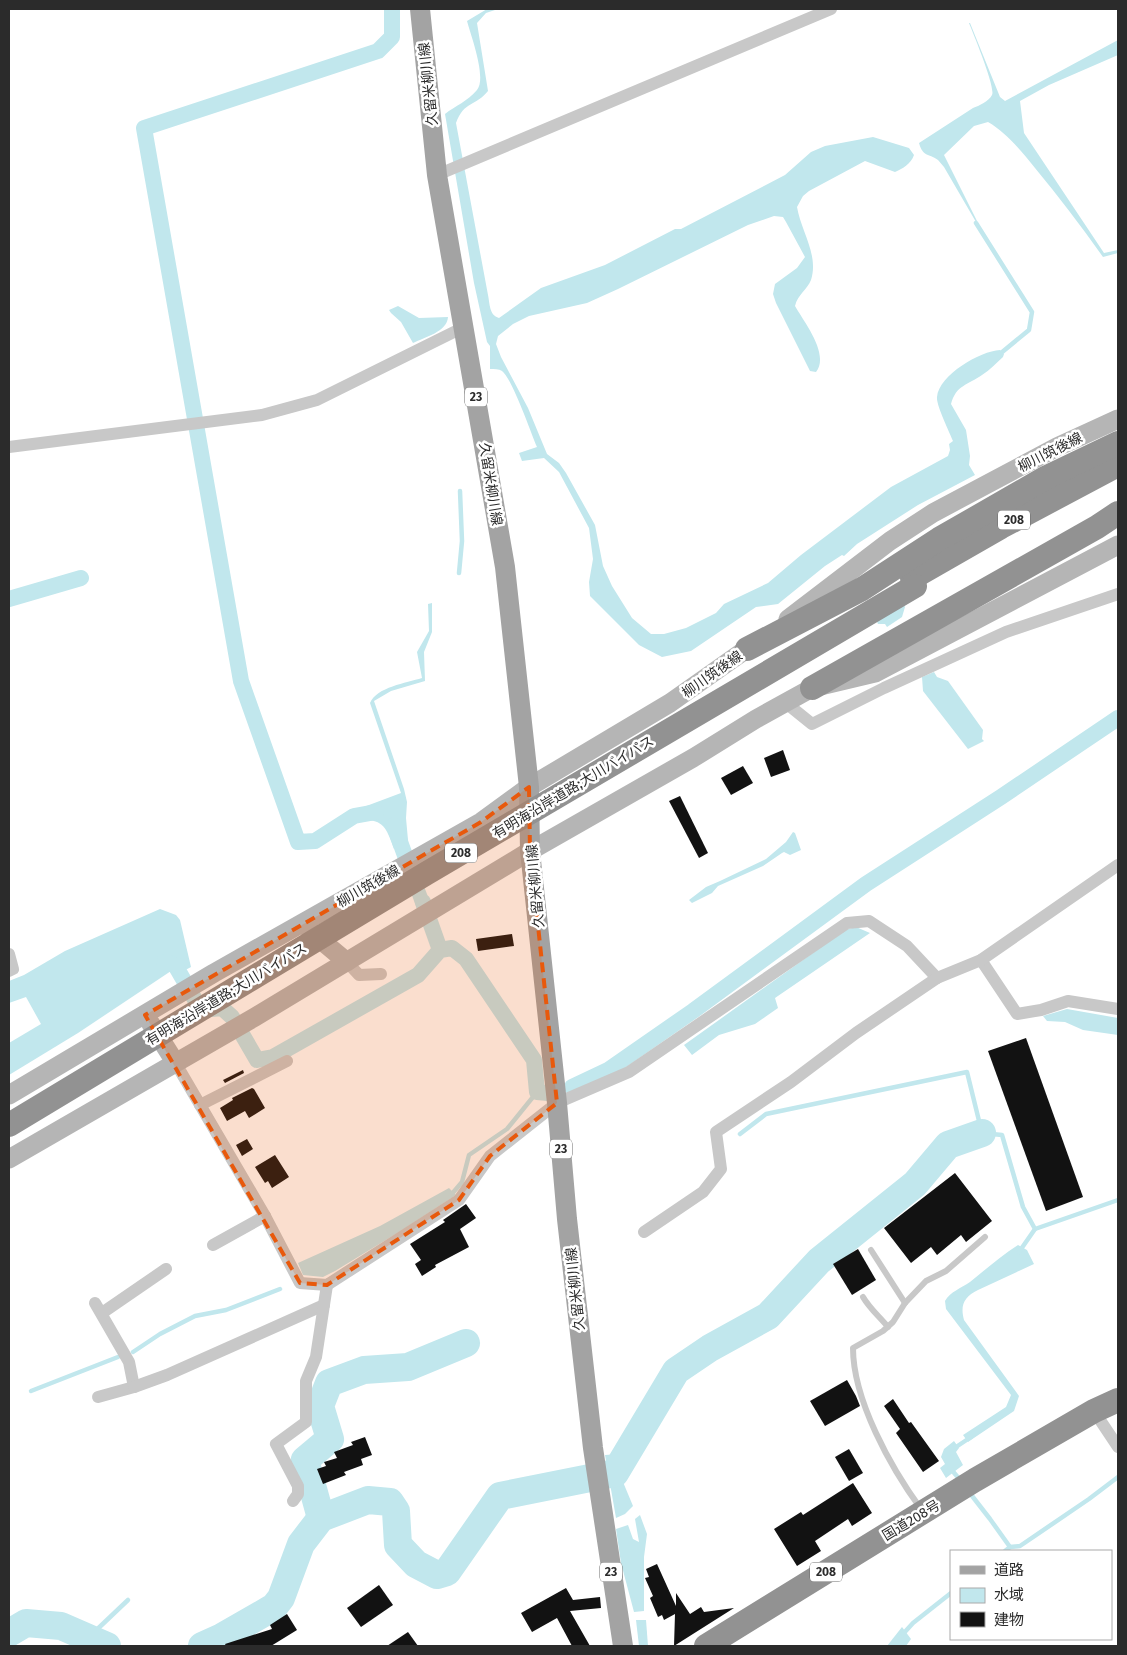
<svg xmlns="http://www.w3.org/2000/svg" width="1127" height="1655" font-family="'Fira Sans','Noto Sans JP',sans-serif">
<rect width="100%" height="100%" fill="#fff"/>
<g fill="#c1e7ed">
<path d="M487,9h11l-12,4 -9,10 11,68c-12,15 -24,10 -32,32l32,172c2,9 1,20 11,23l42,-30 64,-23 70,-36h6l104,-54 26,-23 14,-6 48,-9 36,11 5,7c-3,9 -12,14 -19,17l-30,-11 -56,30 -6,5 -6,11c4,24 22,48 14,73 -4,10 -13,14 -16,26 9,16 35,48 21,66l-6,-1 -34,-68 -3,-9 2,-10 22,-16 8,-11 -19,-35 -3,-5 -9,-1 -26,9 -130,64 -31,14 -58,13 -16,8 -15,12 -2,8 5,13 27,51 19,46 12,9 7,10 29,52 8,41 9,20 20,32 19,16h13l22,-6 30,-15 8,-9 44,-21 33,-28 90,-68 57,-31 2,-6 -1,-6 4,-3c-3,-8 -17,-36 -16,-44 2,-22 43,-46 63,-47l4,4 -1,3c-7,6 -13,13 -21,18 -14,10 -26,10 -31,29l15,26 4,26 -1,9 6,10 -57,30 -61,39 -13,12 -2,-1 -17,11 -47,38 -22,3 -65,44 -29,6 -23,-12 -49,-49 -1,-14 4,-23 -4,-31 -30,-56 -15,-14 -22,3 -3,-8 18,-6c-6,-14 -25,-69 -35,-76 -3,-2 -8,-2 -12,-2v-23l-3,-4 -13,-59 -29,-169c10,-8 23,-13 32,-24 10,-12 -6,-54 -10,-69z"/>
<path d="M969,23h1l30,74 5,4 113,-61v15l-69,30 -29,16 4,32 80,120 14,-3v3l-15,4c-22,-31 -44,-60 -68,-89 -14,-17 -28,-35 -47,-46l-14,4 -30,29 33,66 -1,1 -32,-55c-2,-2 -4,-5 -6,-7 -10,-7 -15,-3 -19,-17l54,-35c6,-2 16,-7 19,-13 4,-7 -19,-62 -23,-72z"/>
<path d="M398,306l21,12 29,-1c-1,15 -23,20 -35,26l-12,-21 -10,-9 -2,-3z"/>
<polygon points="898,593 905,607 902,617 887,627 885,624 878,624 872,611"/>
<path d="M432,603v29l-8,20 1,29 -34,10 -17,10 30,88 3,13 -1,16 2,22 -14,9c-7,-20 -11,-32 -35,-28l-6,-10 48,-18 -31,-90c7,-16 36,-20 52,-25l-5,-26 12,-21 -1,-27z"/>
<polygon points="934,672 937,677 948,681 983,730 982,739 984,741 968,749 923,691 922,677"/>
<polygon points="793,832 795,833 801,850 790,855 784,852 782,853 763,866 718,886 712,893 692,903 689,900 706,887 720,881 766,859 786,842"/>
<polygon points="417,868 430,902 417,909 404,874"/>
<polygon points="160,909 176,915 180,920 191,967 178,974 174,969 78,1033 9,1075 9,1043 41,1024 26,997 9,1003 9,981 24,975 65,951"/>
<polygon points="856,927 870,933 775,998 778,1008 755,1024 719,1035 692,1055 684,1045 845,930"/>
<polygon points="1067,1009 1118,1018 1118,1035 1083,1030 1065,1022 1047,1021 1043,1016"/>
<polygon points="449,1188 456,1195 399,1232 335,1271 323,1277 303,1275 298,1263 380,1226"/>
<path d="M1018,1245l9,5 7,14 -56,26c-14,7 -18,15 -14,30l55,76 -5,15 -46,31 -5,-7 43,-28 5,-12 -65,-86 -1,-8c5,-9 16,-13 25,-19 16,-13 31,-26 48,-37z"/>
<polygon points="649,1401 665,1409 623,1482 633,1506 625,1514 616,1518 605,1455 619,1454"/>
<polygon points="954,1441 959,1448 956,1452 963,1465 946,1478 940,1468 945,1464 941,1457 944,1449"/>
<polygon points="640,1515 647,1534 644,1557 644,1611 634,1612 621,1563 616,1529 628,1525 633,1539 639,1542 635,1519"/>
<polygon points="636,1620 646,1620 648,1646 639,1646"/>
<polygon points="902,1627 911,1639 906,1646 887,1646"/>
</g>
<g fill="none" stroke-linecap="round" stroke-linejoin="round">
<g stroke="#c1e7ed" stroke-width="4.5">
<polyline points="976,223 1032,312 1029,330 1001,353"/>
<polyline points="459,573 462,541 460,491"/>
<polyline points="740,1134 766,1114 967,1072 982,1133 1002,1135 1023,1207 1035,1229 1019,1252"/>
<polyline points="451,1195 462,1182 469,1155 507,1129 537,1092"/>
<polyline points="1035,1229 1118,1200"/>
<polyline points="133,1352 160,1334 195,1316 226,1310 280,1289"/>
<polyline points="31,1391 118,1357"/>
<polyline points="953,1449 971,1437"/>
<polyline points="950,1468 961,1481"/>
<polyline points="969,1492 990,1519 1010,1547"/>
<polyline points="1005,1551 1010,1547 1020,1546 1089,1499 1118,1477"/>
<polyline points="903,1634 913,1623 951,1593"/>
<polyline points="88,1638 128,1600"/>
</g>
<g stroke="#c1e7ed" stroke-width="16">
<polyline points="9,599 81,578"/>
<polyline points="376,812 354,816 315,841 298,842 241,681 144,128 378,51 392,37 392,9"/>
<polyline points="394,825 412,875"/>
<polyline points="423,902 440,950"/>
<polyline points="164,962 175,965 201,1010 222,1008 232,1017 257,1060 273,1057 418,975 440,950 452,948 466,959 534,1060 537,1092 548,1093"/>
<polyline points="572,1087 608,1070 693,1011 866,884 1001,797 1118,718"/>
</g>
<g stroke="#c1e7ed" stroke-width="28">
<polyline points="321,1518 305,1460 330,1439 320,1406 329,1383 364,1370 408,1367 466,1343"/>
<polyline points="9,1633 26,1623 61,1626 107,1646"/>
<polyline points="202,1646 222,1637 274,1607 281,1598 301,1544 321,1518 368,1500 390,1502 396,1511 398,1545 416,1564 437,1575 447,1572 500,1496 615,1473 676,1371 710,1348 768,1316 819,1261 915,1184 948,1145 982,1133"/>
</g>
</g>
<g fill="#121212">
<polygon points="783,750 790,770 771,777 764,758"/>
<polygon points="743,766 753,783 731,795 721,778"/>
<polygon points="680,796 708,853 699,858 669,801"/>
<polygon points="512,934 514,946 478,951 476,939"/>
<polygon points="1026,1038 1083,1197 1046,1211 988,1051"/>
<polygon points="243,1070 244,1073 225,1083 223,1080"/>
<polygon points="252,1088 254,1089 265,1108 249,1118 245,1111 227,1121 220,1108 233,1100 232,1098"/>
<polygon points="247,1139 253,1149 242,1156 236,1145"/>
<polygon points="275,1155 289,1177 272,1188 268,1181 265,1183 255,1167"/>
<polygon points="955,1173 992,1221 966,1242 961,1235 937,1255 931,1247 911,1263 884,1228"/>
<polygon points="466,1204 476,1218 460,1229 469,1247 435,1265 436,1267 422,1276 415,1264 421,1260 410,1244 445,1222 443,1220"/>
<polygon points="858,1249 876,1280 852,1295 833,1264"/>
<polygon points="847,1380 856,1396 860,1406 825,1426 810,1401"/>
<polygon points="893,1399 909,1423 911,1422 939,1461 923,1472 896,1433 900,1429 884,1406"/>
<polygon points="365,1437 372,1455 361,1459 363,1465 344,1472 346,1475 323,1484 317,1469 326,1466 324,1462 337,1458 334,1452 353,1445 351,1442"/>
<polygon points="849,1449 863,1473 849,1481 835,1457"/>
<polygon points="853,1483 872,1513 852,1526 848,1519 815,1541 821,1551 797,1566 774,1529 801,1512 803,1515"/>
<polygon points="657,1564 676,1606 676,1593 690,1614 701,1607 704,1612 734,1608 674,1646 675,1614 664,1620 662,1615 658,1617 650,1598 653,1596 645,1578 649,1577 646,1569"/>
<polygon points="379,1585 393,1605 361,1627 347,1608"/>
<polygon points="566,1588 573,1600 600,1597 601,1608 570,1611 590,1646 572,1646 557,1618 532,1632 521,1613"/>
<polygon points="287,1614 297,1630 271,1646 226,1646 225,1644 272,1629 270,1625"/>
<polygon points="408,1632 418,1646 387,1646"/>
</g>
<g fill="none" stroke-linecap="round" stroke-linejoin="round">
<g stroke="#c8c8c8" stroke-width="6">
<polyline points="871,1250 905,1303"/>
<path d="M863,1297c7,12 16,19 25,30"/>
<path d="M921,1509c-30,-41 -68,-109 -68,-161l30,-17 10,-9 12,-19 21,-22 20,-10 39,-34"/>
</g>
<g stroke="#c8c8c8" stroke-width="12">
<polyline points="437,175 831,9"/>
<polyline points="9,447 262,415 317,400 464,327"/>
<polyline points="786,703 812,724 884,688 1006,632 1118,594"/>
<polyline points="9,954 13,969 9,971"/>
<polyline points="981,960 1017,1014 1041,1010 1068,1001 1118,1009"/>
<polyline points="347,962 359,975 381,974"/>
<polyline points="175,1062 265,1216 300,1283 327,1285 459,1200 490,1156 557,1103 629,1072 847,923 869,921 907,946 937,978"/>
<polyline points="200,1105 287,1061"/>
<polyline points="644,1232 703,1192 721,1169 716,1132 791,1082 856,1033 937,978 981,960 1118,865"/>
<polyline points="213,1245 265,1216"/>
<polyline points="95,1303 129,1362 134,1387 98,1397"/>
<polyline points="102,1313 166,1269"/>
<polyline points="134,1387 167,1375 324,1305"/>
<polyline points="1094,1411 1118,1447"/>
<polyline points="293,1501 298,1494 298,1486 276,1444 306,1422 306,1381 316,1357 327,1285"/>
</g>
<g stroke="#b5b5b5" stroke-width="19">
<polyline points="788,619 890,541 933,513 1057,447 1118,419"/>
<polyline points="310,931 347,962"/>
<polyline points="151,1024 175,1062"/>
<polyline points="9,1095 214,973 481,822 529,787 670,703 758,641"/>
<polyline points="9,1159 255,1017 530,851 693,758 756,719 812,688 875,673 1118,545"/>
</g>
<polyline stroke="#a3a3a3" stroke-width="20" points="420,9 437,175 505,567 529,787 530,851 557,1103 567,1219 593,1448 623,1646"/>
<g stroke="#929292" stroke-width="24">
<polyline points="912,578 1001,527 1118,465"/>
<polyline points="747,649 862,589 939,539 1047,477 1118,443"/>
<polyline points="812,688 1097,527 1118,513"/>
<polyline points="706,1646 975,1480 1094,1411 1118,1400"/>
</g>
<polyline stroke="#929292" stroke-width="24" points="9,1125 427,873 915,586"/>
</g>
<path fill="#e8590c" fill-opacity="0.2" stroke="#e8590c" stroke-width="4" stroke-dasharray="10 6" stroke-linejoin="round" d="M529,787l1,64 27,252 -67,53 -31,44 -132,85 -27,-2 -155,-268 336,-193z"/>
<g text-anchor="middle" stroke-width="5" stroke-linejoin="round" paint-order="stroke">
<g fill="#fff" stroke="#6b6b6b" stroke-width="1">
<rect x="465" y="387.5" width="22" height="19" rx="4"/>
<rect x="998" y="510.5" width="32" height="19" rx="4"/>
<rect x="445" y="843.5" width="32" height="19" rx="4"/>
<rect x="550" y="1139.5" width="22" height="19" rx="4"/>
<rect x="600" y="1562.5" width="22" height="19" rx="4"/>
<rect x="810" y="1562.5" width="32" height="19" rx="4"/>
</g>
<g font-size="12" font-weight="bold" fill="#2b2b2b">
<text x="476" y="401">23</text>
<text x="1014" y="524">208</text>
<text x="461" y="857">208</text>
<text x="561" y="1153">23</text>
<text x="611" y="1576">23</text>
<text x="826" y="1576">208</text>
</g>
<g font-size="14" fill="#2b2b2b" stroke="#fff">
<text transform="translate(428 84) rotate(-96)" y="5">久留米柳川線</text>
<text transform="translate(1050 452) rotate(-27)" y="5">柳川筑後線</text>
<text transform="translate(491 484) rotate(81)" y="5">久留米柳川線</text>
<text transform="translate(712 674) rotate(-35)" y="5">柳川筑後線</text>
<text transform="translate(573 787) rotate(-31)" y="5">有明海沿岸道路;大川バイパス</text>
<text transform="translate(368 886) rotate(-30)" y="5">柳川筑後線</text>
<text transform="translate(535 886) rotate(-95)" y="5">久留米柳川線</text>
<text transform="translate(226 994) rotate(-31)" y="5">有明海沿岸道路;大川バイパス</text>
<text transform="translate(575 1289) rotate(-96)" y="5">久留米柳川線</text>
<text transform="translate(911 1520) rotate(-31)" y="5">国道208号</text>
</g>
</g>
<rect width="1127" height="1655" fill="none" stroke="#2b2b2b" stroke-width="20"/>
<rect x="950" y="1550" width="162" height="90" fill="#ffffff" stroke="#aaaaaa"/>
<rect x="960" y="1566" width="25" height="8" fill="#a3a3a3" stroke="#aaaaaa"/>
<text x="994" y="1575" font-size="15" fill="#2b2b2b">道路</text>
<rect x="960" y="1588" width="25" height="15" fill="#c1e7ed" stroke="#aaaaaa"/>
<text x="994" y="1600" font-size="15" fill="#2b2b2b">水域</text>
<rect x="960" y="1612" width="25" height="15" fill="#121212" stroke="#aaaaaa"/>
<text x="994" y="1625" font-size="15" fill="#2b2b2b">建物</text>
</svg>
